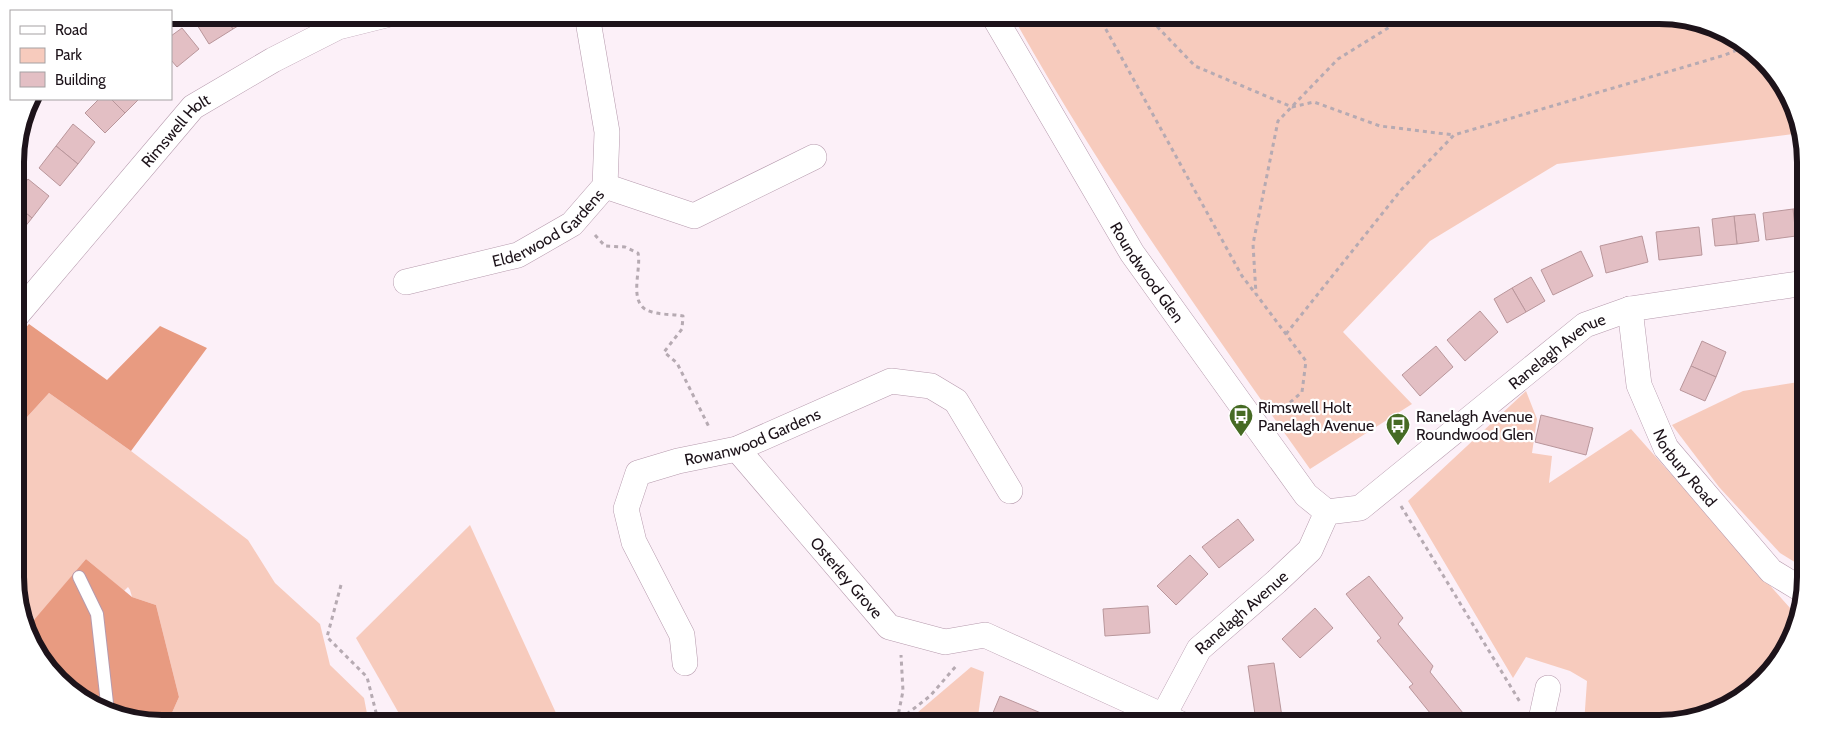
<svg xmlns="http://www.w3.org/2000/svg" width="1821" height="739" font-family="Cabin,sans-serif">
<rect width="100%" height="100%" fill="#fcf0f8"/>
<g fill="#f7cbbd">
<path d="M1012,15h647l47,8 69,49 26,61 -244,31 -127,77 -87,91 69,72 -102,65c-104,-147 -210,-296 -298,-454z"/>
<polygon points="1805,381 1806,569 1780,553 1719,487 1672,425 1743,391"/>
<path d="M1526,391l11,28 -5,34 20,3 -3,27 82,-54 159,179 10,5c-2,12 -7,21 -13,31 -24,46 -66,74 -118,80 -28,3 -57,0 -85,0l3,-43 -17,-10 -44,-14 -13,21 -105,-177z"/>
<polygon points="49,393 131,451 248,540 275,583 320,624 330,665 364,698 369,724 167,724 179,697 156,605 132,597 130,590 128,587 124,591 86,559 35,620 31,613 29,614 33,622 28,627 18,605 17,428"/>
<polygon points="470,525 556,713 526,724 405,724 356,638"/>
<polygon points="971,667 984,672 977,724 904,724"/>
</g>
<g fill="#e89b81">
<polygon points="29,324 107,380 160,326 207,348 131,451 49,393 17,428 16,339"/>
<polygon points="86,559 132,597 156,605 179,697 167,724 115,716 51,674 28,627"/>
</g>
<g fill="#e3bfc4" stroke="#b9969b">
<polygon points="202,15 224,15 233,29 209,44 194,20"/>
<polygon points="224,15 256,15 233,29"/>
<polygon points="182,28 199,49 177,67 171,60 171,36"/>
<polygon points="99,99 111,99 125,113 105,133 85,113"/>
<polygon points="111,99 139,99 125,113"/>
<polygon points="73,124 95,142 78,164 56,146"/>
<polygon points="56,146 78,164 60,186 39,168"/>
<polygon points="28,179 49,196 32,218 16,205 16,194"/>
<polygon points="16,205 32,218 16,238"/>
<polygon points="1805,207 1805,235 1796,236 1793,209"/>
<polygon points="1793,209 1796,236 1766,240 1763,213"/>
<polygon points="1755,214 1759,241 1737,244 1734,216"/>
<polygon points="1734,216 1737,244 1715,246 1712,219"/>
<polygon points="1699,227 1702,255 1659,260 1656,232"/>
<polygon points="1642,236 1648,262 1606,273 1600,246"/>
<polygon points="1581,251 1593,276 1553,295 1541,270"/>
<polygon points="1531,277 1545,301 1526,312 1512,288"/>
<polygon points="1512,288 1526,312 1507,323 1494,299"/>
<polygon points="1480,311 1498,332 1465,361 1447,340"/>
<polygon points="1702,341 1726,352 1716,377 1691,366"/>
<polygon points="1436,346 1453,367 1420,396 1402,375"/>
<polygon points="1691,366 1716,377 1705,401 1680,390"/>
<polygon points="1541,415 1593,428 1586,455 1535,442"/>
<polygon points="1238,519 1254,540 1219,568 1202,547"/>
<polygon points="1190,555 1208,574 1176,605 1157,586"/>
<polygon points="1369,576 1403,618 1398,624 1433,666 1430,672 1463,713 1450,724 1439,724 1409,687 1413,684 1377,641 1381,638 1346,594"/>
<polygon points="1148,606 1150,633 1105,636 1103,609"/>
<polygon points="1315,608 1333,628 1300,658 1282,639"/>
<polygon points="1274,663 1282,717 1256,721 1248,666"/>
<polygon points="1000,696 1041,713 1037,724 998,724 990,720"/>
</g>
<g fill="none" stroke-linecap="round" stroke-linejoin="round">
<defs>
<polyline id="service" points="79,577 97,614 108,712"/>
<g id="minor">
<path id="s1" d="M993,15l139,238 174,242 21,17"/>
<polyline points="605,186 694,216 814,157"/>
<path id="s2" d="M406,282l112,-27 54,-31 33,-38 2,-54 -20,-117"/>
<path id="s3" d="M1630,309l9,76 27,63 105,123 33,20"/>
<path id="s4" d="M16,316l177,-209 80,-47 65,-33 48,-12"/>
<path id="s5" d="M737,449l152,178 56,15 40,-7 196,89"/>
<path id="s6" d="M685,663l-3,-28 -48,-93 -8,-33 12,-36 40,-12 59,-12 154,-68 40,5 25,15 54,90"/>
<path id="s7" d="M1159,724l40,-75 77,-67 34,-32 17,-38 33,-4 225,-183 45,-16 175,-26"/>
<polyline points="1540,724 1548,688"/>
</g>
</defs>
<use href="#service" stroke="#b69aad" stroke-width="14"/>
<use href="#minor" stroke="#b69aad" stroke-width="26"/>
<g stroke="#b6aab2" stroke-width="3" stroke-dasharray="4 4" stroke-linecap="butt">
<polyline points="1098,15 1242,276 1255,293"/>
<polyline points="1146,15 1195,66 1292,107 1314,102 1380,126 1454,135"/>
<path d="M595,235l10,11 20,1 13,6c4,17 -12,53 14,59 10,3 21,2 31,4l-1,13 -18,23 13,11 33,66"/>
<polyline points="1286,334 1401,190 1454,135 1725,55 1742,48"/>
<polyline points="1278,413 1302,392 1306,361 1256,294 1253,244 1278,121 1338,59 1409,15"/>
<polyline points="1401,506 1520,702"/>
<polyline points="341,585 327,637 367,677 379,724"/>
<polyline points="897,721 903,691 901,655"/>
<polyline points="894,724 930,696 957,665"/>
</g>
<use href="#service" stroke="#fff" stroke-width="12"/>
<use href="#minor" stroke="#fff" stroke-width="25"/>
</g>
<defs>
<symbol id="bus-pin" viewBox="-11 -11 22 30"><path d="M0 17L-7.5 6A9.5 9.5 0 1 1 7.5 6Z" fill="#466b24" stroke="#fff"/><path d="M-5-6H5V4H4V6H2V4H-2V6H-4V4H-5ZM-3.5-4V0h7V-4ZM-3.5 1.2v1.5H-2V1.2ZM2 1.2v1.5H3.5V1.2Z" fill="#fff"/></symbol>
</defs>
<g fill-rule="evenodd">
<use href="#bus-pin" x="1227" y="402" width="28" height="38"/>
<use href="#bus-pin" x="1384" y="411" width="28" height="38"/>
</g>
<g text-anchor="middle" stroke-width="4.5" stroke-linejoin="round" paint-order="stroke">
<g font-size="16" fill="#1d131a" stroke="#fff">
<text dy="6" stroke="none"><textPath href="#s4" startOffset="245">Rimswell Holt</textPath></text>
<text dy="6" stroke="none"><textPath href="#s2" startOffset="155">Elderwood Gardens</textPath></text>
<text dy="6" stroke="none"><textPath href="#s1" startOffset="300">Roundwood Glen</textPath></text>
<text dy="6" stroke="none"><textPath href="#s7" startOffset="561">Ranelagh Avenue</textPath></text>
<text dy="6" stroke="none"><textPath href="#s6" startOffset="325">Rowanwood Gardens</textPath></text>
<text dy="6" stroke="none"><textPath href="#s3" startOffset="172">Norbury Road</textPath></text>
<text dy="6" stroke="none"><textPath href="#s5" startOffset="169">Osterley Grove</textPath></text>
<text dy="6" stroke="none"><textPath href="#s7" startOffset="141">Ranelagh Avenue</textPath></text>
</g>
<g font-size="16" fill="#1d131a" stroke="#fff" text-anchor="start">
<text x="1258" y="413">Rimswell Holt<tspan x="1258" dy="18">Panelagh Avenue</tspan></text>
<text x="1416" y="422">Ranelagh Avenue<tspan x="1416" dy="18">Roundwood Glen</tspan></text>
</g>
</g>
<path d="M0 0H1821V739H0ZM162 24H1659A138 138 0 0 1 1797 162V577A138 138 0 0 1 1659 715H162A138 138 0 0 1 24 577V162A138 138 0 0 1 162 24Z" fill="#fff" fill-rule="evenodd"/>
<path fill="none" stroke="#1d131a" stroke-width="6" d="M162 24H1659A138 138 0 0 1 1797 162V577A138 138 0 0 1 1659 715H162A138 138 0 0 1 24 577V162A138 138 0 0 1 162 24Z"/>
<rect x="10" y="10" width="162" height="90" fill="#ffffff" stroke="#a5a1a3"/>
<rect x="20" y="26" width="25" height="8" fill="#ffffff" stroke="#a5a1a3"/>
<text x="55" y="35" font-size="15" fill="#1d131a">Road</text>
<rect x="20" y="48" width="25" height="15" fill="#f7cbbd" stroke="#a5a1a3"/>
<text x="55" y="60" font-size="15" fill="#1d131a">Park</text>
<rect x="20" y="72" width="25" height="15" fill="#e3bfc4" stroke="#a5a1a3"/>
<text x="55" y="85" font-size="15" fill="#1d131a">Building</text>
</svg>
